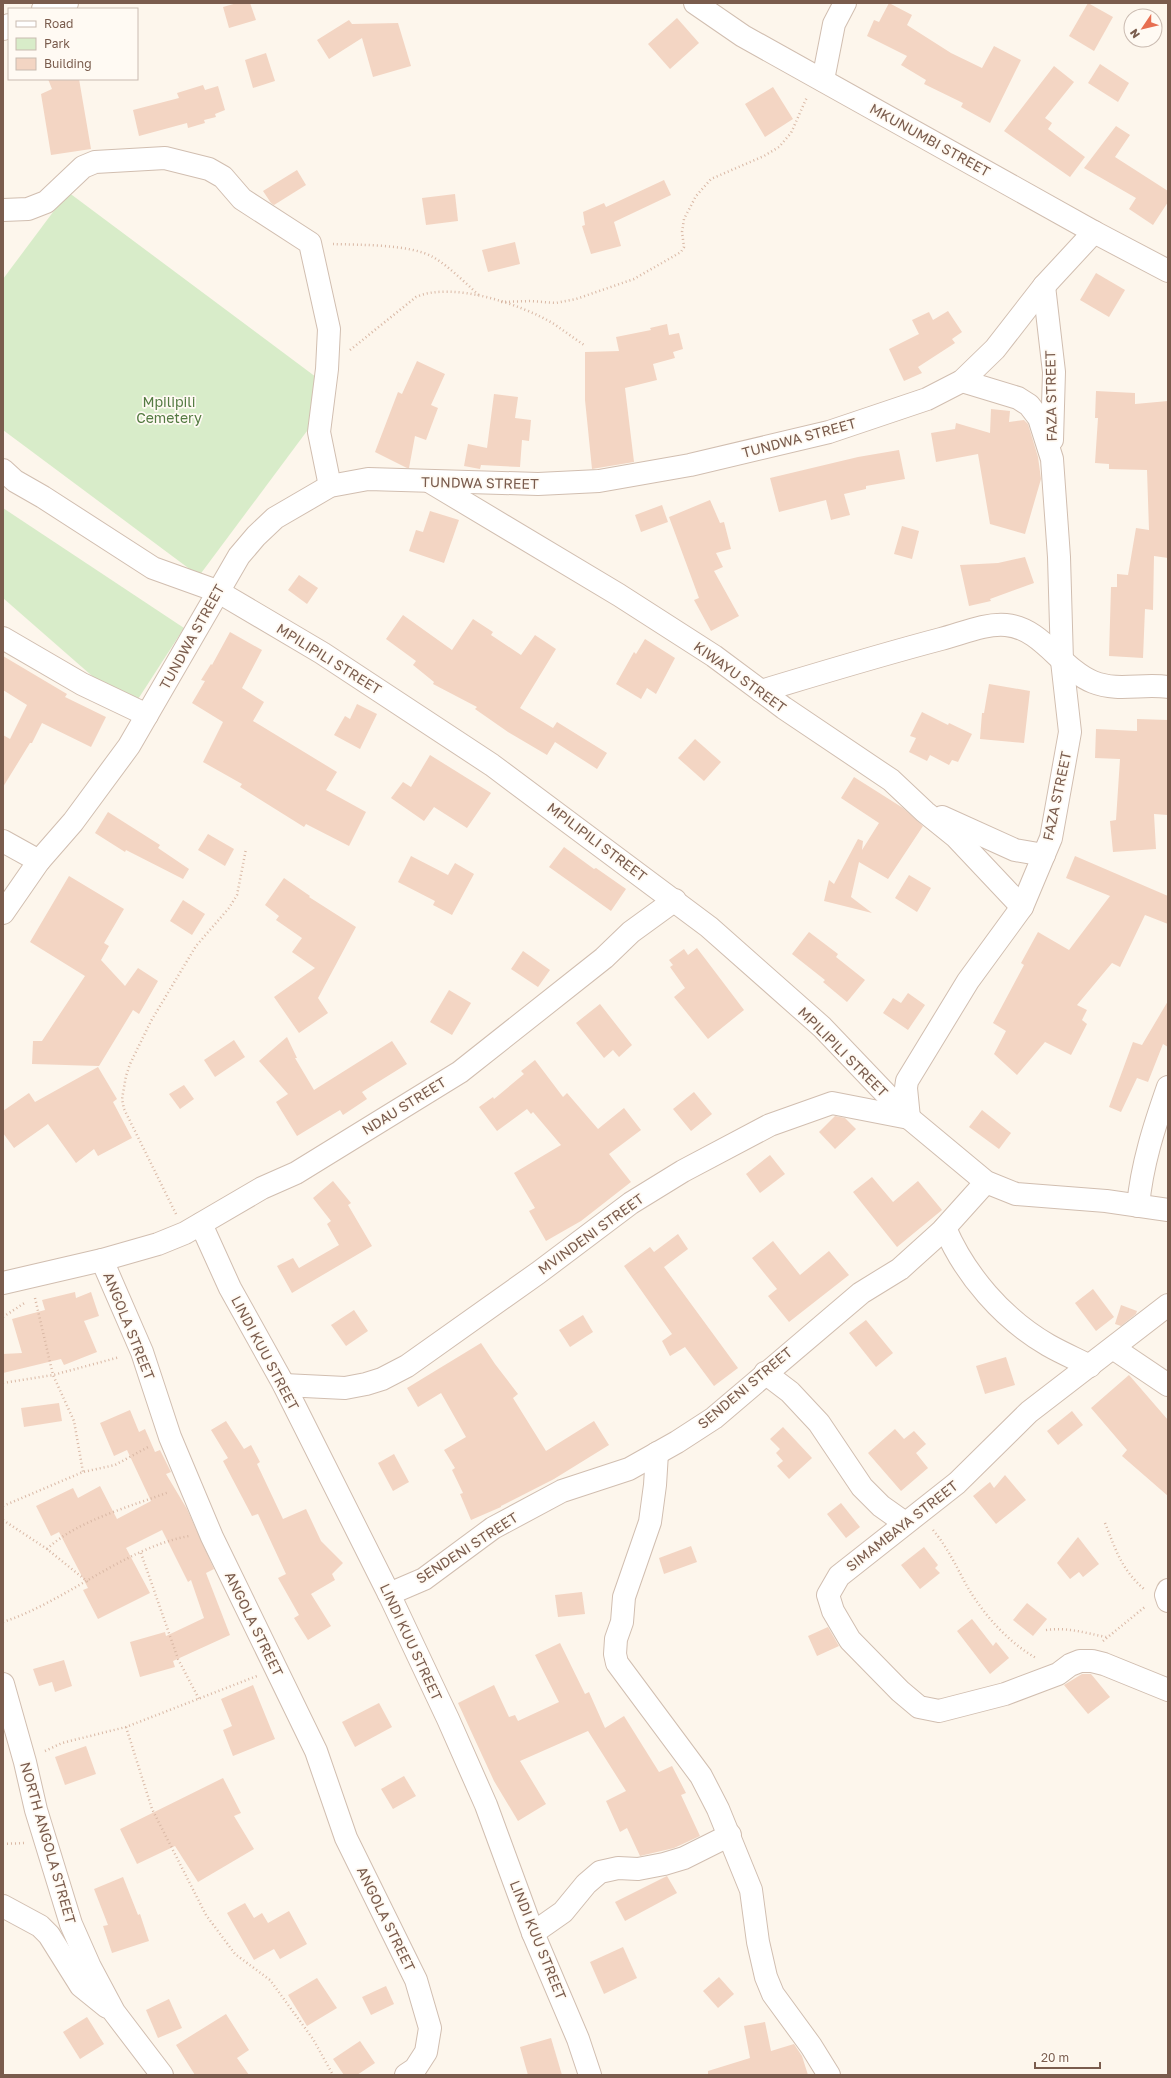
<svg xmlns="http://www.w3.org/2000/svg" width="1171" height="2078" font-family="'Golos Text',sans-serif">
<rect width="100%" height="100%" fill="#fdf6ec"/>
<g fill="#d8ecc9">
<polygon points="68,192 336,392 199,576 3,430 3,279"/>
<polygon points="3,508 184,628 131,710 3,598"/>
</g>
<g fill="#f3d5c3">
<polygon points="237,3 250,3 256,20 229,28 223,7"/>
<polygon points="889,3 912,15 907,25 951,53 982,68 994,46 1021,60 990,123 961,107 963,103 924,84 926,80 901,65 907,56 867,36 874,20 879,22"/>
<polygon points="1088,3 1113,17 1094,51 1069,36"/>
<polygon points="677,18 699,43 670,69 648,44"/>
<polygon points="349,20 352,24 398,23 411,66 373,77 362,38 329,59 317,40"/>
<polygon points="266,53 275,81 253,88 245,60"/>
<polygon points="1100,64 1129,83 1118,102 1088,83"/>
<polygon points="1054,66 1074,82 1045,118 1052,123 1048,129 1085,157 1070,177 1004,131"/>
<polygon points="48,79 79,79 91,149 51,155 41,94 52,89"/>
<polygon points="203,85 205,90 218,86 225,110 215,114 216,117 204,120 205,123 188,128 187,123 139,136 133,110 179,98 177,93"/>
<polygon points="773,87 793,119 765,137 745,104"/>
<polygon points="1116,126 1130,135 1115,157 1168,191 1168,202 1153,225 1129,209 1136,198 1084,168"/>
<polygon points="297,170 306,185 274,205 271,203 263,191"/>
<polygon points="664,180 671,195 614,222 621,246 591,254 582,226 585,225 583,212 604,203 606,207"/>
<polygon points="455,194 458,221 426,225 422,198"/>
<polygon points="515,242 520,264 488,272 482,250"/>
<polygon points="1096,273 1125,290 1109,317 1080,300"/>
<polygon points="948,311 962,332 952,339 955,343 918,367 922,373 904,381 889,349 919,334 912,320 929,312 933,320"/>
<polygon points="667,324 669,335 679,333 683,349 673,352 675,358 653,364 657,380 625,388 634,462 592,469 585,400 585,352 619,351 616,337 651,330 650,328"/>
<polygon points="417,361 445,374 431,405 438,408 426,440 415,436 409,468 407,468 375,452 398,392 402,394"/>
<polygon points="1096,391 1135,393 1135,404 1168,401 1168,558 1154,556 1153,610 1145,609 1143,658 1109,656 1111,587 1117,587 1117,574 1128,575 1136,528 1149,530 1147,470 1109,469 1109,464 1095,463 1098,418 1095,418"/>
<polygon points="494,394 518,397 515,418 531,420 529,441 522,440 520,467 481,465 480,469 464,466 468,444 487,448"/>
<polygon points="991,409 1010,411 1009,422 1024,420 1028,424 1038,457 1041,479 1025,534 990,524 978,454 936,462 931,433 955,429 956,423 990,433"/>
<polygon points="899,450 905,479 866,486 866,489 844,494 850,515 831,520 826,500 779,512 770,478 858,457"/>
<polygon points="710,500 720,523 724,522 731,549 716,553 723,567 714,571 739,616 711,631 694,600 699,598 669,517"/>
<polygon points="662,505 668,522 641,532 635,515"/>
<polygon points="430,511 459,520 444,563 409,551 416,530 423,532"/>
<polygon points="902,526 919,531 912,559 894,554"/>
<polygon points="1025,557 1034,583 990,599 991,601 969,606 960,565 998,563"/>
<polygon points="299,575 318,588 307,604 288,590"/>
<polygon points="403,615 452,650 473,619 493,632 491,635 521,655 535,635 556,649 520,708 553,728 557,722 607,753 597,769 555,742 547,755 508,732 475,709 477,707 433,684 434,682 413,665 416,661 386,639"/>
<polygon points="230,632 262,650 242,688 264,702 253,721 337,772 326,790 366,812 349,846 306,824 304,827 240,787 242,784 203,762 223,722 192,703 205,681 201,680 211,664 212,665"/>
<polygon points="645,639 675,658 656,694 647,688 641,699 616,684 634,652 636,654"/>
<polygon points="3,656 67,694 65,697 106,717 91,747 42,723 32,743 30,743 3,787 3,735 10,739 27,705 3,690"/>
<polygon points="989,684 1030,691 1024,743 980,739 982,713 984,713"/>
<polygon points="357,704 377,714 360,749 334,735 345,716 350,719"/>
<polygon points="922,712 948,725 949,723 972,734 958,762 952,760 949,765 930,755 927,761 909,752 916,738 910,736"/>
<polygon points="1137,719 1168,720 1168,815 1154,814 1156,849 1113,852 1110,821 1116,820 1120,759 1095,758 1096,729 1137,731"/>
<polygon points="695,739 721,762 704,781 678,758"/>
<polygon points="430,755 491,793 467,828 434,807 424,821 391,798 403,782 411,787"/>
<polygon points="854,777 903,808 923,826 888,879 859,862 851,897 872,913 824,901 829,880 834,884 858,839 863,841 862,850 879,823 841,798"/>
<polygon points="108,812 160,845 158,848 189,869 183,879 126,850 125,852 95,833"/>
<polygon points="208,834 234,849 225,866 198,850"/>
<polygon points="564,847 594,869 596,868 626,889 611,911 549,867"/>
<polygon points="411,856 448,875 455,863 474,874 452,915 433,905 435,901 398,882"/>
<polygon points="1075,856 1168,896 1168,924 1145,915 1120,967 1112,963 1077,1005 1087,1010 1082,1020 1087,1024 1071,1055 1045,1042 1017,1075 994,1054 1006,1031 993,1023 1024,965 1021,963 1038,932 1069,950 1110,896 1066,878"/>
<polygon points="909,875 931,888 917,912 895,898"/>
<polygon points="69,876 124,909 104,943 109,946 101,960 125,986 138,968 158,981 139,1014 133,1010 99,1066 32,1064 33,1041 42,1041 85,976 30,942"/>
<polygon points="284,878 310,896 309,897 356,927 318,998 328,1013 299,1033 274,997 315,968 292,952 302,938 276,920 279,916 265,905"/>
<polygon points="183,900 205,914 192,935 170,921"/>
<polygon points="809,932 838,954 836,957 865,980 847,1002 823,982 825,980 792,954"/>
<polygon points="697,948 744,1010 708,1039 674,997 685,988 670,967 673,965 669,960 684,949 688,955"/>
<polygon points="523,951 550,970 538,987 511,969"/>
<polygon points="449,990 471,1003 452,1035 430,1022"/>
<polygon points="908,993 925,1005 908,1030 883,1013 893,998 901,1003"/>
<polygon points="1168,1001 1168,1047 1163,1044 1148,1082 1137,1078 1121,1112 1109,1107 1133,1042 1142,1045"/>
<polygon points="600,1004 632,1045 619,1057 613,1050 604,1058 576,1023"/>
<polygon points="287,1037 297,1058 295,1058 314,1090 392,1041 407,1064 362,1092 367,1099 343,1115 340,1110 297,1136 276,1102 288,1094 259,1061"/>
<polygon points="234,1040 245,1057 215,1077 204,1060"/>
<polygon points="535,1060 563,1097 567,1093 598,1129 624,1108 641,1130 609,1154 631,1182 581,1221 546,1241 529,1211 535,1208 514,1173 561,1145 533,1112 531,1114 527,1109 497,1131 479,1107 493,1097 494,1099 524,1074 521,1071"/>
<polygon points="98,1067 117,1099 113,1102 132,1138 98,1156 94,1149 76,1163 48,1124 14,1148 3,1133 3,1111 29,1093 35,1102"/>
<polygon points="184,1085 194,1099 180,1109 169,1094"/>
<polygon points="694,1092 712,1114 691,1131 673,1109"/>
<polygon points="982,1110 1011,1133 999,1149 969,1127"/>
<polygon points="835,1116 845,1118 856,1129 835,1149 819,1132"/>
<polygon points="770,1155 785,1174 760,1193 746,1174"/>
<polygon points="872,1177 893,1202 918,1181 942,1210 897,1247 853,1192"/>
<polygon points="333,1181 351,1203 348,1205 372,1246 292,1293 277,1266 293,1258 299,1268 339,1245 327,1224 331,1221 313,1198"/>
<polygon points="678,1234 688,1249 664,1267 738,1368 714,1386 685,1347 670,1356 662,1341 672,1334 624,1266 650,1247 654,1252"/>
<polygon points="773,1241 800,1275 829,1251 849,1275 789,1322 768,1296 777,1289 752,1258"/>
<polygon points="1093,1289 1114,1317 1096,1331 1075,1303"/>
<polygon points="75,1292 76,1298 91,1292 99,1316 84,1321 97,1352 64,1365 61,1359 3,1373 3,1354 22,1353 12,1319 45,1310 42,1300"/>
<polygon points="1121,1305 1137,1311 1136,1314 1121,1326 1115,1324"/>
<polygon points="354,1310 368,1331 346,1346 331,1325"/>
<polygon points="583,1315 593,1332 570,1347 559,1330"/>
<polygon points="866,1320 893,1353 876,1367 849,1333"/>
<polygon points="481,1343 495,1364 518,1394 513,1398 546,1451 594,1421 609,1445 554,1479 501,1506 501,1507 471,1520 460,1494 463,1493 452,1470 455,1468 444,1450 466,1437 441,1393 418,1407 407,1388"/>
<polygon points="1006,1357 1015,1385 985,1394 976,1366"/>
<polygon points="1129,1375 1168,1420 1168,1496 1122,1456 1127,1450 1091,1408"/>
<polygon points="59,1403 62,1421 24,1427 21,1408"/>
<polygon points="130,1410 139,1432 145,1429 155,1452 160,1450 171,1472 166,1474 187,1509 214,1569 206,1573 230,1635 173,1661 175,1667 140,1677 130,1642 165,1632 166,1636 204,1618 191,1580 188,1582 162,1530 126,1548 150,1593 98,1619 83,1590 88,1588 59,1532 51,1536 36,1506 73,1488 78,1498 100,1486 117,1519 151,1501 127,1450 114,1456 100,1423"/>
<polygon points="1072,1411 1083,1425 1058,1445 1047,1431"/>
<polygon points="226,1421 244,1449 251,1445 260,1462 257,1464 283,1519 306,1509 321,1541 343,1563 332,1574 335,1580 311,1594 331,1626 308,1640 294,1618 299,1615 278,1578 286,1574 258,1514 252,1516 223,1461 228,1458 211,1430"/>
<polygon points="783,1427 812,1458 789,1479 777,1466 783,1461 776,1453 780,1449 770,1439"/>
<polygon points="895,1429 904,1439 914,1431 926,1444 916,1453 928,1468 901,1491 868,1453"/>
<polygon points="394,1454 409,1482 393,1491 378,1463"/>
<polygon points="1005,1475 1026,1500 996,1524 973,1496 990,1482 994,1488"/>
<polygon points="841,1503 860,1527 846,1538 827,1514"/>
<polygon points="1078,1537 1099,1564 1083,1577 1079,1572 1070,1579 1057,1563"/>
<polygon points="691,1546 697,1562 664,1574 659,1558"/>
<polygon points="924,1547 938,1565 935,1568 940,1573 920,1589 901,1565"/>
<polygon points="582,1592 585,1614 558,1617 555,1595"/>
<polygon points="1027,1603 1047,1619 1033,1636 1013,1620"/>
<polygon points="972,1619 993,1646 996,1642 1009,1658 990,1674 957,1631"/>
<polygon points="828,1627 839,1646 817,1656 808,1636"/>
<polygon points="560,1643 585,1694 589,1692 605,1728 624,1716 659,1772 672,1766 686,1793 681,1795 700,1836 674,1848 640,1856 627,1828 620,1832 606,1801 626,1791 588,1731 520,1761 546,1804 518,1821 494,1781 458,1703 494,1685 509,1717 515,1715 518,1721 559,1702 535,1655"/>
<polygon points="64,1660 72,1686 55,1692 52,1682 39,1686 33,1669"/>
<polygon points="1082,1674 1091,1674 1110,1697 1088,1714 1064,1685"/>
<polygon points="253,1685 275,1739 233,1756 223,1730 232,1726 221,1699"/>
<polygon points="379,1703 392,1727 355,1747 342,1722"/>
<polygon points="86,1746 96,1774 65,1785 55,1757"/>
<polygon points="404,1776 416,1796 393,1809 381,1789"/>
<polygon points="223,1778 241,1813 234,1816 254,1849 198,1882 175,1846 137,1864 120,1829"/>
<polygon points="667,1876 677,1893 625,1921 615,1902"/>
<polygon points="123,1877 138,1915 140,1914 149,1941 112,1953 103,1926 108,1925 94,1889"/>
<polygon points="245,1903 254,1918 262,1913 268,1923 289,1911 307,1944 280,1959 274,1949 254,1960 227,1913"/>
<polygon points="623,1947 637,1978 604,1994 590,1962"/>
<polygon points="719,1977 734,1994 718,2008 703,1991"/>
<polygon points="317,1978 337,2008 307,2026 288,1995"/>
<polygon points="386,1986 394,2004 371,2015 362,1997"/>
<polygon points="169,1999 182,2028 158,2038 146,2010"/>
<polygon points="226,2014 249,2050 237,2058 249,2075 195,2075 176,2045"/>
<polygon points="87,2017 104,2044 80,2059 63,2032"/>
<polygon points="765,2022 771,2051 794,2044 802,2056 808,2075 708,2075 708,2071 750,2058 744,2026"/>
<polygon points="551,2038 562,2075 528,2075 520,2047"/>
<polygon points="360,2041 375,2063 357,2075 344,2075 333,2059"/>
</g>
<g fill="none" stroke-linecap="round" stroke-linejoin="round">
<defs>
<g id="street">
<polyline points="695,3 743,36 1094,232 1168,271"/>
<polyline points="43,9 67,3"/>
<polyline points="3,29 9,25"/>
<polyline points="823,80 834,24 845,3"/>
<polyline points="3,210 28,209 46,202 83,167 95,162 165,158 209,169 223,177 242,199 310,243 329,329 327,369 319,432 330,486"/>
<polyline points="1044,286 1054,372 1052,440"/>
<polyline points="3,470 15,481 43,497 153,568 217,591 322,653 492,765 709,927 822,1027 909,1118 986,1182 1016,1194 1106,1201 1168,1210"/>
<polyline points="432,483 619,595 714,656 784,708 891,780 925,812 956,837 1022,907"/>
<polyline points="3,638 82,684 147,715"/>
<path d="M761,691c60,-18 119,-36 180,-52 20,-5 44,-16 65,-14 36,3 55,44 87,57 25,10 50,1 75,5"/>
<polyline points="942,817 1015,850 1044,855"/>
<polyline points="3,841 39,861"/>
<polyline points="3,913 39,861 73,822 129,746 239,556 256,536 275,518 330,486 368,479 538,484 599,481 690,465 829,432 927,399 962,381 995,349 1044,286 1094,232"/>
<path d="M1138,1206c4,-42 16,-79 30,-119"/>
<polyline points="201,1224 230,1288 284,1385 389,1594 448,1719 486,1805 533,1933 578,2039 590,2075"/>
<path d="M945,1228c20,47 58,91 103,117 14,8 28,14 42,21"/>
<polyline points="102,1260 142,1352 170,1437 212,1537 316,1751 346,1838 416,1980 430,2028 426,2052 415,2069 406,2075"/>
<polyline points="3,1283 102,1260 158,1244 185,1233 262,1188 296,1173 460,1072 604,958 631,932 675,900"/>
<polyline points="1168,1305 1029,1412 957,1483 839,1576 828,1595 833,1611 850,1640 900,1691 919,1707 939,1711 1005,1694 1058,1674 1070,1665 1080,1661 1092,1661 1104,1664 1168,1690"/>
<polyline points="1113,1348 1168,1385"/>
<polyline points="765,1373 790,1392 819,1423 862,1487 881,1506 905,1523"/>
<polyline points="284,1385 345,1388 366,1384 382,1379 407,1366 538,1273 631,1203 683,1171 770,1125 832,1103 909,1118 906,1088 907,1081 968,981 1022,907 1051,838 1070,732 1062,661 1059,557 1052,459 1039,418 1029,405 1018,398 962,381"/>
<polyline points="657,1453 655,1485 650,1522 624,1597 622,1622 616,1639 615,1654 617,1663 701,1776 718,1809 751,1890 758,1942 766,1977 773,1994 811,2046 829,2075"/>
<polyline points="1168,1590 1166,1595 1168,1601"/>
<polyline points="389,1594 424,1579 493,1528 562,1491 629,1469 677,1442 714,1418 861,1293 900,1269 941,1232 986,1182"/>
<polyline points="3,1684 25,1762 36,1810 71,1924 90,1967 114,2012 162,2075"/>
<polyline points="3,1906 40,1926 49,1935 81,1986 107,2007"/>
<polyline points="533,1933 563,1912 586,1884 600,1872 618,1868 638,1869 664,1864 684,1858 730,1835"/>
</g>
</defs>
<use href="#street" stroke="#d1beb0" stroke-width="24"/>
<g stroke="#d9b8a5" stroke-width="2.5" stroke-dasharray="1 3" stroke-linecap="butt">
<path d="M333,244c26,1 77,0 100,13 17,10 32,26 47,39"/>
<polyline points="501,302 530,301 556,303 576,299 634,279 681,252 684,247 682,232 684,219 696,196 711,179 764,156 779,147 791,133 807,97"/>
<path d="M350,350l66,-53c36,-16 105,7 138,27 10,7 20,14 30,21"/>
<polyline points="176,1214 124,1109 122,1099 126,1076 130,1064 151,1021 196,946 229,908 237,895 246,849"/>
<polyline points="35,1298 53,1375 74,1421 83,1472"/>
<polyline points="3,1317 26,1302"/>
<polyline points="3,1383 53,1375 120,1357"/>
<polyline points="3,1506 83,1472 115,1465 150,1446"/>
<polyline points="3,1520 47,1549 88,1582"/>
<path d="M1105,1523c11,27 16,46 39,66"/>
<path d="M933,1530c15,18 24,38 35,58 17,28 40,54 68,70"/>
<path d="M47,1549c29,-28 85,-43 122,-57"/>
<polyline points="141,1553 178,1659 199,1699"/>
<path d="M3,1622c64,-21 121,-74 186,-86"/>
<path d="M1046,1630c22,-3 39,3 60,7"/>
<polyline points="1103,1641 1146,1606"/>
<polyline points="126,1727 152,1809 206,1915 235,1954 270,1980 313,2039 333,2075"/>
<polyline points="45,1751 62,1743 126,1727 257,1676"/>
<polyline points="3,1844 24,1843"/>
</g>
<use href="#street" stroke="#fff" stroke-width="22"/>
</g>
<g text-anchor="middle" stroke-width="3.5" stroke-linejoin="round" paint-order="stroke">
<g font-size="14" fill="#7a5c4d" stroke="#fffaf3">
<text transform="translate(930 140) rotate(29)" y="5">MKUNUMBI STREET</text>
<text transform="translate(1051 396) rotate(-91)" y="5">FAZA STREET</text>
<text transform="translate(799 438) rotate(-15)" y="5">TUNDWA STREET</text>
<text transform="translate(480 483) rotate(1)" y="5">TUNDWA STREET</text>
<text transform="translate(192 637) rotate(-61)" y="5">TUNDWA STREET</text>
<text transform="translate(329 659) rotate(32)" y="5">MPILIPILI STREET</text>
<text transform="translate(740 677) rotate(36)" y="5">KIWAYU STREET</text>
<text transform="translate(1057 796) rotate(-78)" y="5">FAZA STREET</text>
<text transform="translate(597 842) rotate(37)" y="5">MPILIPILI STREET</text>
<text transform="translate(843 1052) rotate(45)" y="5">MPILIPILI STREET</text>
<text transform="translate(404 1106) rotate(-32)" y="5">NDAU STREET</text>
<text transform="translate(591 1234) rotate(-36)" y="5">MVINDENI STREET</text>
<text transform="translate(129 1326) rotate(68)" y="5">ANGOLA STREET</text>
<text transform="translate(265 1353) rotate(62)" y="5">LINDI KUU STREET</text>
<text transform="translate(745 1388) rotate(-40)" y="5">SENDENI STREET</text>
<text transform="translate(902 1526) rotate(-38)" y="5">SIMAMBAYA STREET</text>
<text transform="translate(467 1548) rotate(-33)" y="5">SENDENI STREET</text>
<text transform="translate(254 1624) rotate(64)" y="5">ANGOLA STREET</text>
<text transform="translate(411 1642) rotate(65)" y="5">LINDI KUU STREET</text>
<text transform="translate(48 1843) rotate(74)" y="5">NORTH ANGOLA STREET</text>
<text transform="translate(386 1919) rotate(64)" y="5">ANGOLA STREET</text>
<text transform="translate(538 1940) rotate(68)" y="5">LINDI KUU STREET</text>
</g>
<g font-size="14" fill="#537a41" stroke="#fffaf3">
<text x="169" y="407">Mpilipili<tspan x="169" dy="16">Cemetery</tspan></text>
</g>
</g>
<rect width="1171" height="2078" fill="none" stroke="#7a5c4d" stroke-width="8"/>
<rect x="8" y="8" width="130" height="72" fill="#fffaf3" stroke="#cabbb1"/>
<rect x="16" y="21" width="20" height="6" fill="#ffffff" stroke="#cabbb1"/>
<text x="44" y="28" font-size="12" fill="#7a5c4d">Road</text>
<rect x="16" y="38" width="20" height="12" fill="#d8ecc9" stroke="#cabbb1"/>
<text x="44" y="48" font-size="12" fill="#7a5c4d">Park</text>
<rect x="16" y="58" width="20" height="12" fill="#f3d5c3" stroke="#cabbb1"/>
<text x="44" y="68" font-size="12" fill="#7a5c4d">Building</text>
<g transform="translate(1143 28) rotate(235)"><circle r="19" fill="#fffaf3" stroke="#cabbb1"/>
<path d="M0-3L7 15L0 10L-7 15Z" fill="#e76f51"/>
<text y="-6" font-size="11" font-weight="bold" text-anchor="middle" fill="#7a5c4d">N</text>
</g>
<path d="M1035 2062v6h65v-6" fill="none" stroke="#7a5c4d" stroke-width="2"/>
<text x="1041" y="2062" font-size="12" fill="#7a5c4d" stroke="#fffaf3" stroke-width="3" paint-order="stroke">20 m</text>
</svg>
